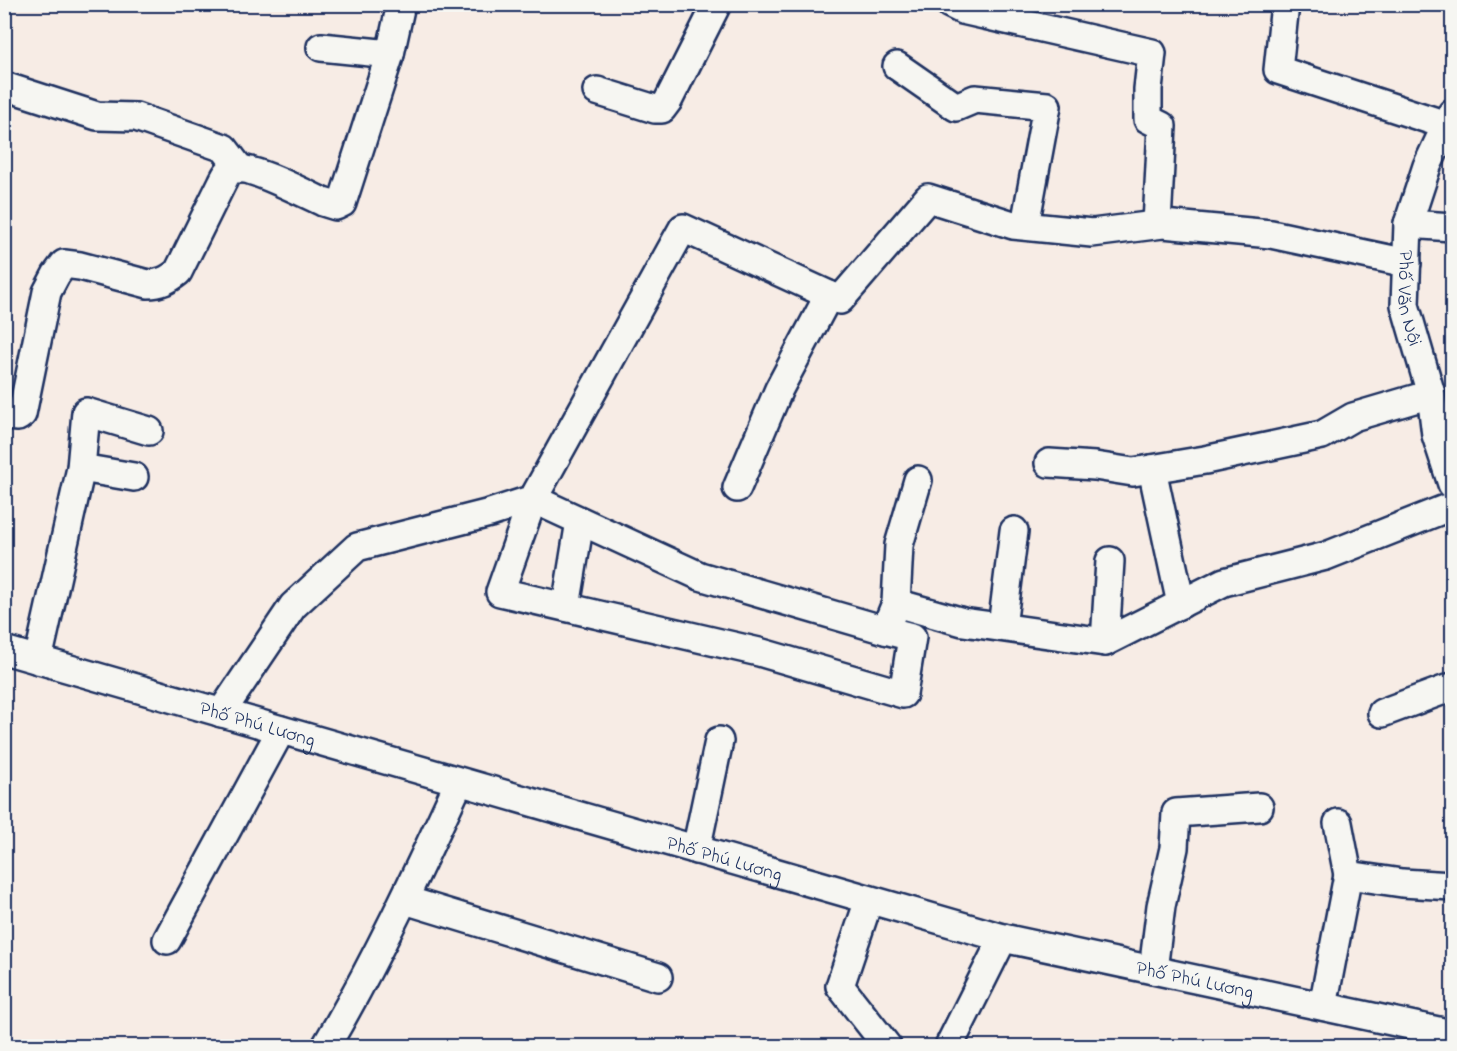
<svg xmlns="http://www.w3.org/2000/svg" width="1457" height="1051" font-family="'Indie Flower',sans-serif">
<rect width="100%" height="100%" fill="#f7ece5"/>
<filter id="ink" filterUnits="userSpaceOnUse"><feTurbulence type="fractalNoise" baseFrequency=".0167" numOctaves="2"/><feDisplacementMap in="SourceGraphic" scale="12" xChannelSelector="R" yChannelSelector="G"/><feConvolveMatrix kernelMatrix="1 2 1 2 8 2 1 2 1" color-interpolation-filters="sRGB"/></filter>
<g filter="url(#ink)">
<g fill="none" stroke-linecap="round" stroke-linejoin="round">
<defs>
<g id="minor">
<polyline points="950,4 962,10 1152,53 1148,89 1148,119 1162,126 1157,224"/>
<polyline points="1285,4 1278,70 1446,125"/>
<polyline points="321,47 390,54 401,4"/>
<polyline points="897,66 956,107 975,99 1047,106 1025,225"/>
<polyline points="4,86 97,116 136,117 224,148 240,169"/>
<polyline points="597,91 655,109 662,109 668,101 717,4"/>
<path id="s1" d="M1452,113l-25,53 -19,58 -3,81 26,89 5,41 16,49"/>
<polyline points="1408,224 1452,227"/>
<path d="M4,416l14,1 4,-3 25,-122 9,-17 8,-11 16,2 68,18c12,0 20,-4 30,-12l44,-89c3,-6 5,-12 12,-14 15,-4 72,25 89,33l13,4 6,-3 48,-149"/>
<polyline points="1049,463 1095,466 1133,472 1205,460 1322,435 1353,417 1431,394"/>
<polyline points="81,468 134,477"/>
<polyline points="1152,469 1181,604"/>
<polyline points="918,480 899,545 896,603 963,622 1105,642 1224,582 1326,556 1452,506"/>
<polyline points="737,488 779,389 829,295"/>
<polyline points="566,607 580,521"/>
<polyline points="1002,627 1014,531"/>
<polyline points="885,630 912,637 903,694 759,652 500,592 533,499 683,228 840,300 928,198 1013,225 1092,233 1163,224 1271,234 1407,263"/>
<polyline points="1105,642 1110,561"/>
<path id="s2" d="M4,650l999,288 449,96"/>
<polyline points="38,660 81,468 86,412 149,431"/>
<polyline points="221,713 293,606 357,547 490,513 533,499 700,576 885,630 896,603"/>
<polyline points="1382,713 1452,687"/>
<polyline points="1338,823 1348,875 1402,883 1452,886"/>
<polyline points="696,850 719,741"/>
<polyline points="405,900 658,977"/>
<polyline points="869,900 840,986 887,1046"/>
<polyline points="167,940 281,730"/>
<polyline points="1153,970 1161,906 1174,848 1176,813 1259,807"/>
<polyline points="1323,1006 1348,875"/>
<path d="M326,1046c50,-85 92,-175 133,-264"/>
<polyline points="949,1046 1003,938"/>
</g>
</defs>
<use href="#minor" stroke="#1b2f5e" stroke-width="32"/>
<use href="#minor" stroke="#f6f6f2" stroke-width="27"/>
</g>
</g>
<g text-anchor="middle" stroke-width="6" stroke-linejoin="round" paint-order="stroke">
<g font-size="20" fill="#1b2f5e" stroke="#f6f6f2">
<text dy="7" stroke="none"><textPath href="#s1" startOffset="194">Phố Văn Nội</textPath></text>
<text dy="7" stroke="none"><textPath href="#s2" startOffset="264">Phố Phú Lương</textPath></text>
<text dy="7" stroke="none"><textPath href="#s2" startOffset="750">Phố Phú Lương</textPath></text>
<text dy="7" stroke="none"><textPath href="#s2" startOffset="1236">Phố Phú Lương</textPath></text>
</g>
</g>
<rect width="1457" height="1051" fill="none" stroke="#f6f6f2" stroke-width="24"/>
<rect x="12" y="12" width="1433" height="1027" fill="none" stroke="#1b2f5e" stroke-width="2" filter="url(#ink)"/>
</svg>
